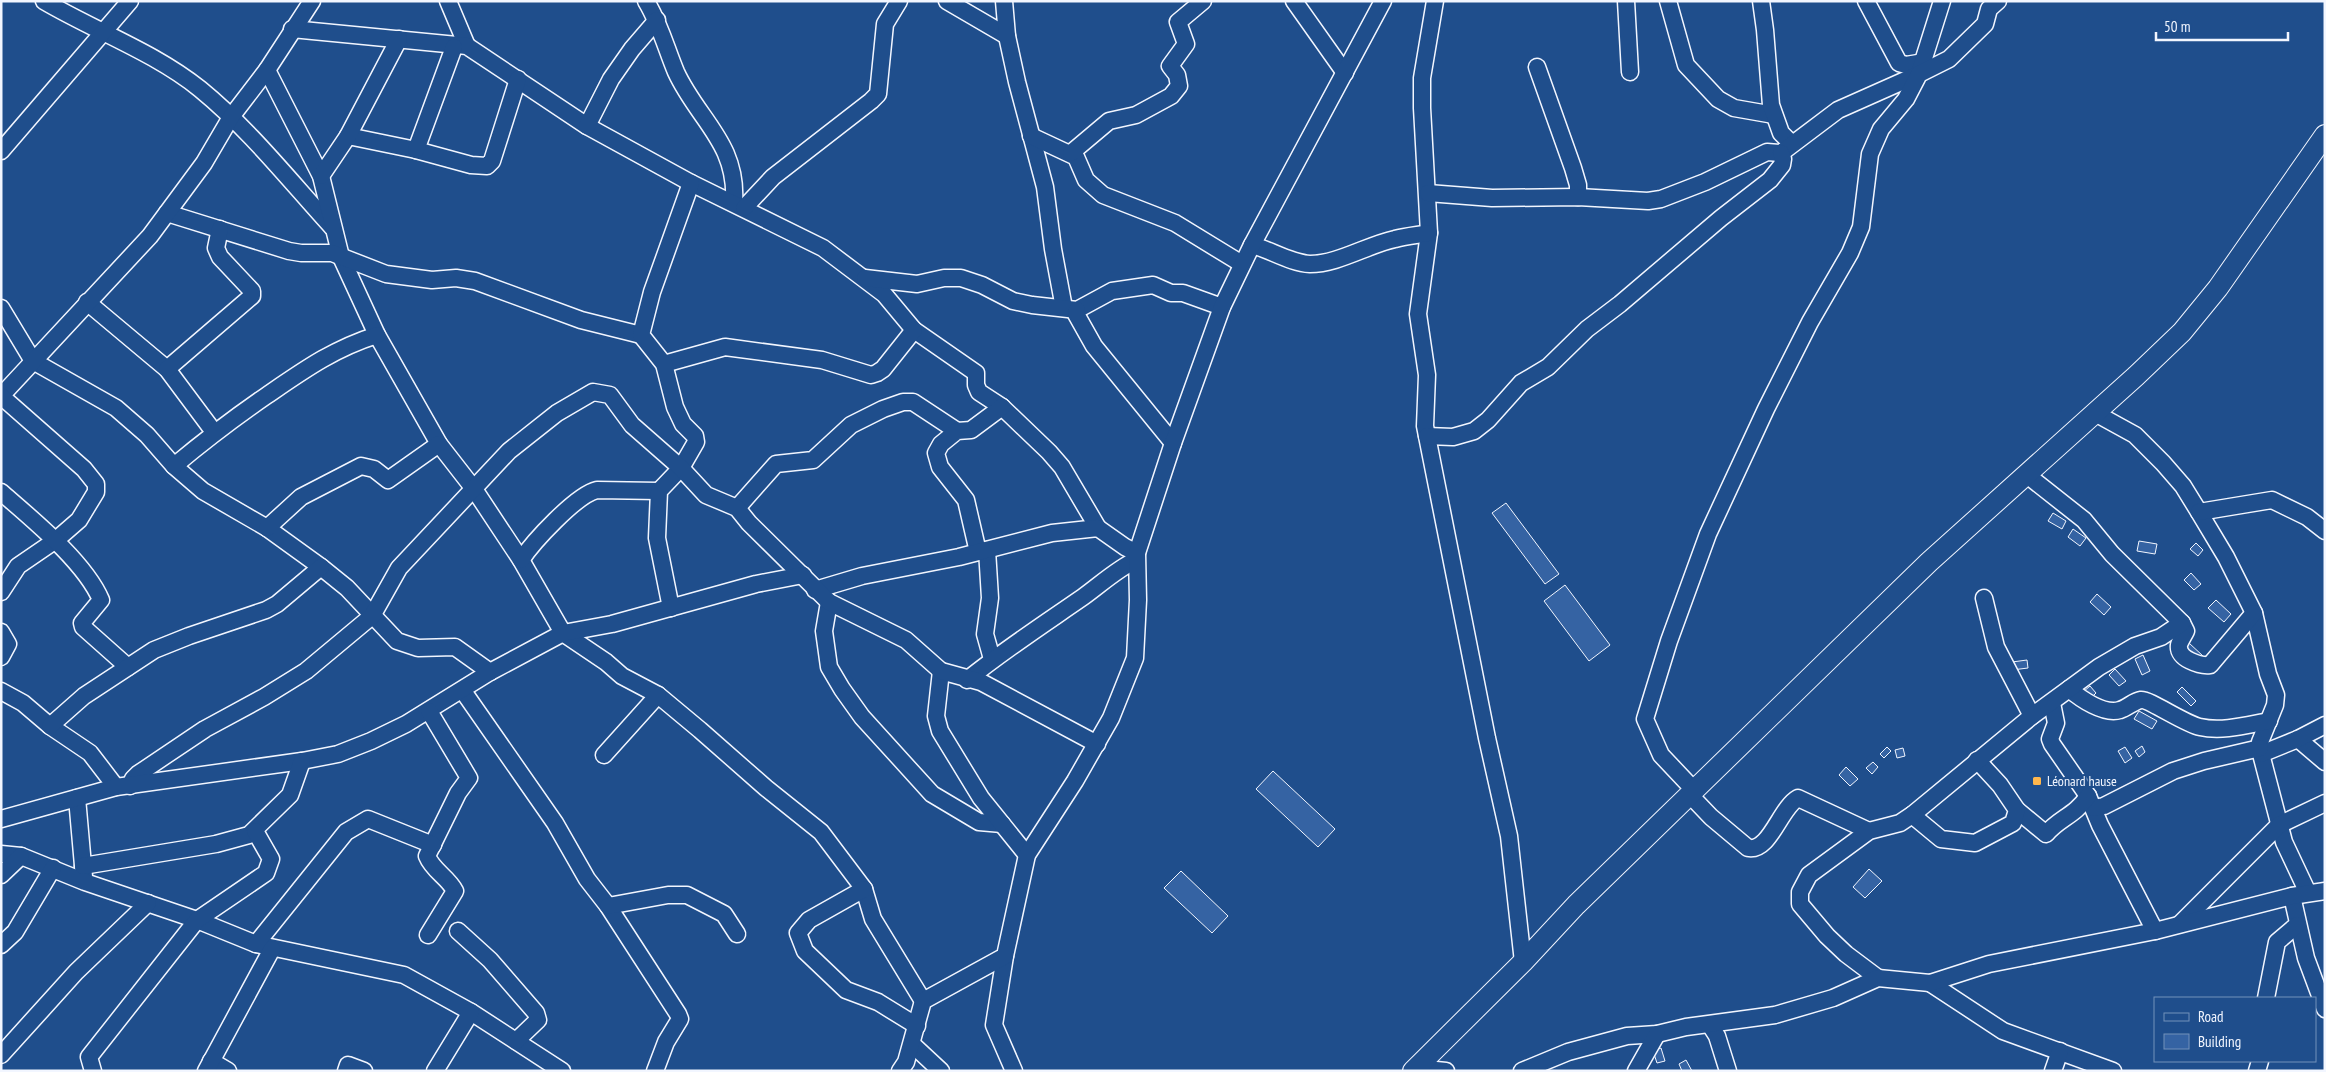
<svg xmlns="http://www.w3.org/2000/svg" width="2326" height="1072" font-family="'PT Sans Narrow',sans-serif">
<rect width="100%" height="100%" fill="#1f4e8c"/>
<g fill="#3563a3" stroke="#f2f6ff">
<polygon points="1506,503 1559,574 1545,584 1492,513"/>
<polygon points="2053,513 2066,521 2062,529 2048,521"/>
<polygon points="2073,529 2086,538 2080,546 2068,537"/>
<polygon points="2139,541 2157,544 2155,554 2137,551"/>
<polygon points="2196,543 2203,550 2198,556 2190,549"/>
<polygon points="2191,573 2201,584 2194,590 2184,580"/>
<polygon points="1565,585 1610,645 1589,661 1544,601"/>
<polygon points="2097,594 2111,607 2104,615 2090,602"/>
<polygon points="2216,600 2231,614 2224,622 2208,608"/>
<polygon points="2189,643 2203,656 2197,663 2182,650"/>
<polygon points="2143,655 2150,671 2142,675 2135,659"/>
<polygon points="2027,660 2028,668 2012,670 2012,662"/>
<polygon points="2115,669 2126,681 2119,686 2109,675"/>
<polygon points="2090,686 2096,693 2090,699 2083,692"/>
<polygon points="2182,687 2196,701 2191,706 2177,692"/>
<polygon points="2139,711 2157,721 2152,729 2134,719"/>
<polygon points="2142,746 2145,752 2139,757 2135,751"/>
<polygon points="1887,747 1891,751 1884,758 1880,754"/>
<polygon points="2125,747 2132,758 2125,763 2118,751"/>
<polygon points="1903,748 1905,756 1897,758 1895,750"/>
<polygon points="1873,762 1878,767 1872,774 1866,768"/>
<polygon points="1846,767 1858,779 1850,786 1839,775"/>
<polygon points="1273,771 1335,829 1318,847 1256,789"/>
<polygon points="1869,869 1882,881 1865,898 1853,887"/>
<polygon points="1181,871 1228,916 1212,933 1164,888"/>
<polygon points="1661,1048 1665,1061 1657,1063 1653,1051"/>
<polygon points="1686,1060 1692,1071 1682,1071 1679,1064"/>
</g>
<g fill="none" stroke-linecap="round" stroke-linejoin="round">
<defs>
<g id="minor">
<path d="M44,1c51,30 110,51 156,88 49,40 90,92 132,138"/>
<polyline points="448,1 467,46"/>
<path d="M646,1c14,23 20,47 30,71 22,48 62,71 58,131"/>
<polyline points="947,1 1007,36"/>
<polyline points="1004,1 1007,36 1017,82 1045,187 1053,249 1064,308"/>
<polyline points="1294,1 1345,73"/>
<polyline points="1435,1 1422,78 1422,108 1429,233 1418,314 1427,375 1425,426 1487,738 1509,836 1523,962"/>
<polyline points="1626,1 1630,72"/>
<polyline points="1668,1 1686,65 1718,99 1734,108 1774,115"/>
<polyline points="1761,1 1765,30 1771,105 1781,133 1792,144"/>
<polyline points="1866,1 1899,63 1906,65 1924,62"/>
<polyline points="292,29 467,46 587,126 691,183 823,248 884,294 914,330 976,373 976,385 979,392 1002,407 1049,452 1062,467 1098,528"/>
<polyline points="1537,67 1573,168 1578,185 1578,197"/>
<polyline points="267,70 321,176 341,257 377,335 439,444 474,489 521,560 563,633 606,662 622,676 658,695 700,730 766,788 821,832 864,889 873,919 923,1001"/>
<polyline points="587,126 611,79 632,49 657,20"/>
<polyline points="348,136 416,150 471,165 487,166 492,161 518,79"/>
<polyline points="1031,136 1076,157 1086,180 1103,195 1175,223 1242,264"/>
<polyline points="416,150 454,47"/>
<polyline points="1,151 130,1"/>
<polyline points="1071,153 1109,121 1136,115 1171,96 1179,86 1177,75 1170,66 1186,44 1178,22 1203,1"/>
<polyline points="321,176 348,136 399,39"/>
<polyline points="1428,193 1492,198 1578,197 1648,201 1661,199 1705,182 1767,152 1781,153 1838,110 1919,74 1942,1"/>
<polyline points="744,208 773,177 871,101 878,94 885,24 899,1"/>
<polyline points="167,213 289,251 301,253 332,253 386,274 432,280 456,278 475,281 581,320 641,335"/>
<path d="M1252,245c19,5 38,18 58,19 28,0 57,-19 85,-25 11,-3 23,-4 34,-6"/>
<polyline points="865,278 917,284 944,278 961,278 982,285 1013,301 1032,305 1077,310 1112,291 1153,285 1171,293 1183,293 1222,307"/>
<polyline points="87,302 167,369 214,432"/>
<polyline points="1,308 33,361 116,408 147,435 174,466 203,491 267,528 321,567 347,588 397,641 418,648 455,647 490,672"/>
<polyline points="1077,310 1076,314 1094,346 1173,443"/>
<polyline points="664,364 725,347 822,360 871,375 877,373 883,369 914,330"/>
<polyline points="167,369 252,296 252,291 220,257 216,248 220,229"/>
<polyline points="1,396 150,236 204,163 231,117 267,70 312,1"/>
<polyline points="1,396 84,469 96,484 96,492 79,520 56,540 18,566 1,592"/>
<polyline points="2095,413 2135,435 2163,463 2183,486 2199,512 2226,557 2254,613 2268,674 2276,695 2275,705 2260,742 2261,754 2284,842 2308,893"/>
<polyline points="1427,436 1453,437 1474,431 1488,420 1521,383 1548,367 1587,329 1620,304 1721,218 1770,180 1782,165 1783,159 1781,153"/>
<path d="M174,466c30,-25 60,-48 92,-70 38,-26 67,-47 111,-61"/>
<path d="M2027,475l57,45 28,34 70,69 4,8c-2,4 -6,10 -7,14 -2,14 21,21 31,20l44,-52"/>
<path d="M1,492c31,27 84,70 100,108l-19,23 1,4 45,40"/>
<polyline points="737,508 776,464 813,460 851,425 883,409 903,402 913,402 957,431"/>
<polyline points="2199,512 2272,500 2307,517 2325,531"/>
<polyline points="267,528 301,497 361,466 374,469 388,480 439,444"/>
<polyline points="987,550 990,598 985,634 992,659"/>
<polyline points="978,552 966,500 940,467 936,453 941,444 957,431 971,430 1002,407"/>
<path d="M521,560c12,-18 55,-65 76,-70l62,1"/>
<polyline points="815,590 862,576 959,557 1052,533 1098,528 1125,547 1137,553"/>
<polyline points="1984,598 1996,647 2032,716"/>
<polyline points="829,602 824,631 829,667 842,689 862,717 932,794 979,822 1002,824"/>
<polyline points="671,608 657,538 659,491 681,468 696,442 695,436 683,424 675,407 664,364 641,335 652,292 691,183"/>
<polyline points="1,632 8,644 1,657"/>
<polyline points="941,671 936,716 940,731 981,798 1027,855"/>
<path d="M967,680c37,-30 77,-56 116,-83 18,-13 34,-28 53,-37"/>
<path d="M2069,689c12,10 35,26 51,21 7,-2 14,-9 21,-10 8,-1 44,24 59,27 22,5 47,-2 69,-6"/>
<polyline points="1,691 23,703 50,726 90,753 116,787"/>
<polyline points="463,691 555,823 587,879 608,906 678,1014 680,1019 666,1042 655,1071"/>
<polyline points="2052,703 2056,723 2050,739 2052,744 2088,796 2100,825 2155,931"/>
<polyline points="50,726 84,696 154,650 189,636 266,610 277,604 321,567"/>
<polyline points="2298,739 2325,762"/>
<polyline points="2261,754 2298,739 2325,725"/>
<polyline points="604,755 658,695"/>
<polyline points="130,786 133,779 138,774 205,729 264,697 306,671 372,616 399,568 509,451 557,413 593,392 610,395 632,425 681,468 706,495 737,508 749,523 829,602 906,640 941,671 981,682 1097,744"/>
<polyline points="1695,791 1661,755 1645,719 1669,641 1708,534 1766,409 1810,322 1850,253 1861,227 1870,154 1881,129 1906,99 1919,74 1949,59 1985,24 1989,9 1998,1"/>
<path d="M1690,795l21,22 37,31c22,4 32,-40 50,-50l71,33"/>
<polyline points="77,798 84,877"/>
<polyline points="2094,808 2104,806 2173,771 2204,761 2260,748"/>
<path d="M2017,810l29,24c13,-16 29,-18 42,-38"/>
<polyline points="1912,815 1941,839 1975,843 2013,823 2017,810 2000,785 1977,760"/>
<polyline points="1,819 116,787 302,761 338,754 371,741 406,724 490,672 563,633 612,624 756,584 803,575"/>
<polyline points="1,854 21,856 85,882 197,920 256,944 404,975 471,1012 562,1071"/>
<polyline points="83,866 216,844 249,835 290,795 302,761"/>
<polyline points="1,875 21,856"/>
<polyline points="864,889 809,920 798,933 805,951 846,990 878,1002 917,1026"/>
<polyline points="2292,896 2306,958 2325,1009"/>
<polyline points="608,906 668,895 687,895 724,914 737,934"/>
<polyline points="2180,924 2279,825 2325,803"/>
<polyline points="458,931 490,960 536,1013 538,1020 516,1041"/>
<path d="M428,935l27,-44c-7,-14 -22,-20 -28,-35l31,-63 11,-15 -40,-67"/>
<polyline points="256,944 346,832 368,819 433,845"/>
<polyline points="1,945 15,932 53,868"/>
<polyline points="1005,956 994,1025 1014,1071"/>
<polyline points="1878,978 1846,954 1827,936 1800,904 1800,892 1809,875 1869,831 1900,823 1912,815 2032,716 2099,667 2135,646 2161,637 2182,623"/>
<polyline points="1930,983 2003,1031 2113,1071"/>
<polyline points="2266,998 2277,942 2297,925"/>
<polyline points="1710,1025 1717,1036 1728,1071"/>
<polyline points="912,1044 941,1071"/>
<polyline points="1,1055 76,972 148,903"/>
<polyline points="211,1061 228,1071"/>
<polyline points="1416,1068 1446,1071"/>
<polyline points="93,1071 89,1057 197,920 266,873 271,859 255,831"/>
<polyline points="206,1071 272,949"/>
<polyline points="346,1071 348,1065 364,1071"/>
<polyline points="435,1071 471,1012"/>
<polyline points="900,1071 906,1062 923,1001 1005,956 1027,855 1075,781 1111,718 1135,658 1138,600 1137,553 1173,443 1222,307 1252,245 1383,1"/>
<polyline points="1522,1071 1568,1052 1627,1036 1657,1034 1686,1027 1775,1015 1833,998 1878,978 1930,983 1989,964 2155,931 2292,896 2325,891"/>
<polyline points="1636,1071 1657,1034"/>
<polyline points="2053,1071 2060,1051"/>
<polyline points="2257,1071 2260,1061"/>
</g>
<polyline id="tertiary" points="1413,1071 1523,962 1576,905 1929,562 2136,376 2182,332 2218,288 2325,135"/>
</defs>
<use href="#minor" stroke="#f2f6ff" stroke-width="19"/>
<use href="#tertiary" stroke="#f2f6ff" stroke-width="22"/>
<use href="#minor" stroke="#1f4e8c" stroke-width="16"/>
<use href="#tertiary" stroke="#1f4e8c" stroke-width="20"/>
</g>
<rect fill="#ffb74d" stroke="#1f4e8c" stroke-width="2" x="2032" y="776" width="10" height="10" rx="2.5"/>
<g text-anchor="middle" stroke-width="4" stroke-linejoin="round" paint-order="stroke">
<g font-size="14" fill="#f2f6ff" stroke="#1f4e8c" text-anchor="start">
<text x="2047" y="786">Léonard hause</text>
</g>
</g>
<rect width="2326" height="1072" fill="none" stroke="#f2f6ff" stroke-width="5"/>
<rect x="2154" y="997" width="162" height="65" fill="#1f4e8c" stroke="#7391ba"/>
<rect x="2164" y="1013" width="25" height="8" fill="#1f4e8c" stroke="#7391ba"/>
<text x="2198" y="1022" font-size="15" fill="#f2f6ff">Road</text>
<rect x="2164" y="1034" width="25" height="15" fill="#3563a3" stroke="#7391ba"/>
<text x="2198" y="1047" font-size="15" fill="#f2f6ff">Building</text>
<path d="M2156 32v8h132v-8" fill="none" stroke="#f2f6ff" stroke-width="2.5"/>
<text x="2164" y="32" font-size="15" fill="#f2f6ff" stroke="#1f4e8c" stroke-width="4" paint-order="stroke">50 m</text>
</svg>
